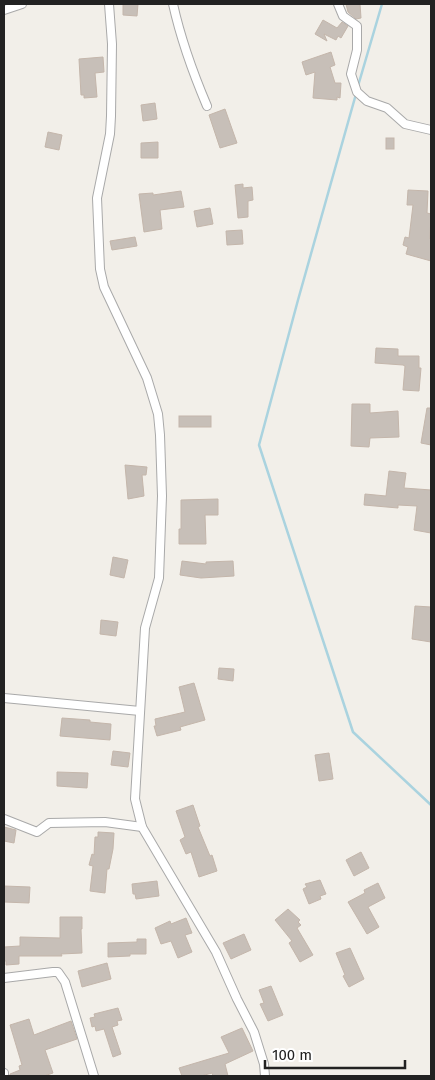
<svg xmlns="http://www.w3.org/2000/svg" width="435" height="1080" font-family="'Fira Sans',sans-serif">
<rect width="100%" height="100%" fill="#f2efe9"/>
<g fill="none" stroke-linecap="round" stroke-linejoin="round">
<g stroke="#aad3df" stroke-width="2.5">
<polyline points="358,86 382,4"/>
<polyline points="356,94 298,300 259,445 353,732 431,805"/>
</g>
</g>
<g fill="#c7bfb8" stroke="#c4b6ab">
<polygon points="123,4 138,4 137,16 123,15"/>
<polygon points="346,4 360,4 361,18 356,19 348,12"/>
<polygon points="323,20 337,28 342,22 348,26 341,38 338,36 336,40 324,34 327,41 315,34"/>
<polygon points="331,52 335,65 330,67 335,83 341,83 340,98 337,97 337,100 313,98 315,72 306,75 302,62"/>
<polygon points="103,57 104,72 95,73 97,97 84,98 84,95 81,95 79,59"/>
<polygon points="155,103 157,119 143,121 141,105"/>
<polygon points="225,109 237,143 220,148 209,115"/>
<polygon points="48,132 62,135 59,150 45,147"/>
<rect x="386" y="138" width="8" height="11"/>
<polygon points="158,142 158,158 141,158 141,143"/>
<polygon points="243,184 243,188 252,187 253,200 248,201 248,217 238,218 235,185"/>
<polygon points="408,190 428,191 427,213 431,214 430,239 431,240 431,261 406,254 408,247 403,245 405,237 409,238 413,205 407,205"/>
<polygon points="181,191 184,207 160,210 162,229 144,232 139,194 153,193 153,195"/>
<polygon points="210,208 213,224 197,227 194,211"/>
<polygon points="242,230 243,244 227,245 226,231"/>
<polygon points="135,237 137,246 112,250 110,241"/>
<polygon points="376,348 398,349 398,356 419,356 419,368 421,368 419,391 403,390 405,366 403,365 375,363"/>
<polygon points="352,404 370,404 370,413 398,411 399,437 370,438 369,447 351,446"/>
<polygon points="427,408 431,408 431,445 421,443"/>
<rect x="179" y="416" width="32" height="11"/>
<polygon points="125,465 147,467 146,475 142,475 144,496 128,499"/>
<polygon points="389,471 406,473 404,488 431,490 431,533 414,530 417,506 398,505 398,508 364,505 365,494 386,496"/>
<polygon points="218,499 218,515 205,515 206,544 179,544 179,529 181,529 181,500"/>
<polygon points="113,557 128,560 124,578 110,575"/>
<polygon points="182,561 206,564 206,562 233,561 234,576 201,578 180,575"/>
<polygon points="415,606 431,607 431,642 412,639"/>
<polygon points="101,620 118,622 116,636 100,634"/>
<polygon points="219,668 234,669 233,681 218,679"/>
<polygon points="194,683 205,720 180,727 181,730 157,736 154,726 156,726 155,719 185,712 179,687"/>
<polygon points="62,718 90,720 90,722 111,724 110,740 60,736"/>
<polygon points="113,751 130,753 128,767 111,765"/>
<polygon points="329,753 333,779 319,781 315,755"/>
<polygon points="57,772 88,773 87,788 57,786"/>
<polygon points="193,805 200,826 198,827 210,856 212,855 217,871 199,877 191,852 186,854 180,840 185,837 176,811"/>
<polygon points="4,827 16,830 14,843 4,841"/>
<polygon points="98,832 114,833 113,849 109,869 107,869 105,893 90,891 93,866 89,865 92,854 94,855 95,837 98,837"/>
<polygon points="361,852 369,868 354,876 346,860"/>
<polygon points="320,880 326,894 320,896 321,899 309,904 303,889 307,887 305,884"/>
<polygon points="157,881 159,896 136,899 135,894 133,894 132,884"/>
<polygon points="378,883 385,898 368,907 379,927 367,934 348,902 365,893 364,890"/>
<polygon points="4,886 30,887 29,903 4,902"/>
<polygon points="288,909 300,920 298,922 301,925 297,928 313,955 300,962 289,943 292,941 275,920"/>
<polygon points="60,917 82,917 82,929 81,929 82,953 61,954 62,956 19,956 19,964 6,965 6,961 4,961 4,947 20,946 20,937 60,938"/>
<polygon points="186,918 192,933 185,935 192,952 178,958 171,941 161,944 155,928 170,921 171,924"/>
<polygon points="244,934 251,950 231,959 223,943"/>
<polygon points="137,939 146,939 146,954 130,954 130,956 108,957 108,943 137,942"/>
<polygon points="350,948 364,979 349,987 343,976 345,975 336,953"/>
<polygon points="107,963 111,979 82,987 78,971"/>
<polygon points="271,986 283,1015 268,1021 260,1004 264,1003 259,990"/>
<polygon points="118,1008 122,1020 117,1021 118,1025 112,1027 121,1054 113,1057 104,1029 96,1031 95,1026 92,1027 90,1018 95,1017 94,1014"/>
<polygon points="29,1019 34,1035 71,1021 77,1039 45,1050 53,1073 44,1076 10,1076 10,1074 20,1070 19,1066 22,1065 10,1025"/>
<polygon points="242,1028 253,1051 225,1064 228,1076 213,1076 212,1073 201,1076 182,1076 179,1068 229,1053 221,1037"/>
</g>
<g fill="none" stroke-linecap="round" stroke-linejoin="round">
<defs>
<g id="street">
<polyline points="109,4 112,44 111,116 110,134 97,198 100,269 104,287 147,378 158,414 160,435 162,496 159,578 145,628 135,799 142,827 216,952 237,999 254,1032 264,1064 265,1076"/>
<path d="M173,4c8,36 20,69 34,102"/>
<polyline points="338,4 343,16 357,26 357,50 351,74 357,92 367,101 387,108 405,124 431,130"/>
<polyline points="4,10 22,4"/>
<polyline points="4,698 140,711"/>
<polyline points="4,819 37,832 49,823 105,822 142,827"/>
<polyline points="4,978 53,972 58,972 65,982 94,1076"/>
<polyline points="4,1073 4,1076"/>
</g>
</defs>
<use href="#street" stroke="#a9a9a9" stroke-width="10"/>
<use href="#street" stroke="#fff" stroke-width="8"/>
</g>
<rect width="435" height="1080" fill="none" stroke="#222222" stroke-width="10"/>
<path d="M265 1060v8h140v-8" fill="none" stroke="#222222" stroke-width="2.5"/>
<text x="272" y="1060" font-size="15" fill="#222222" stroke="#ffffff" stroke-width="4" paint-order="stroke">100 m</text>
</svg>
